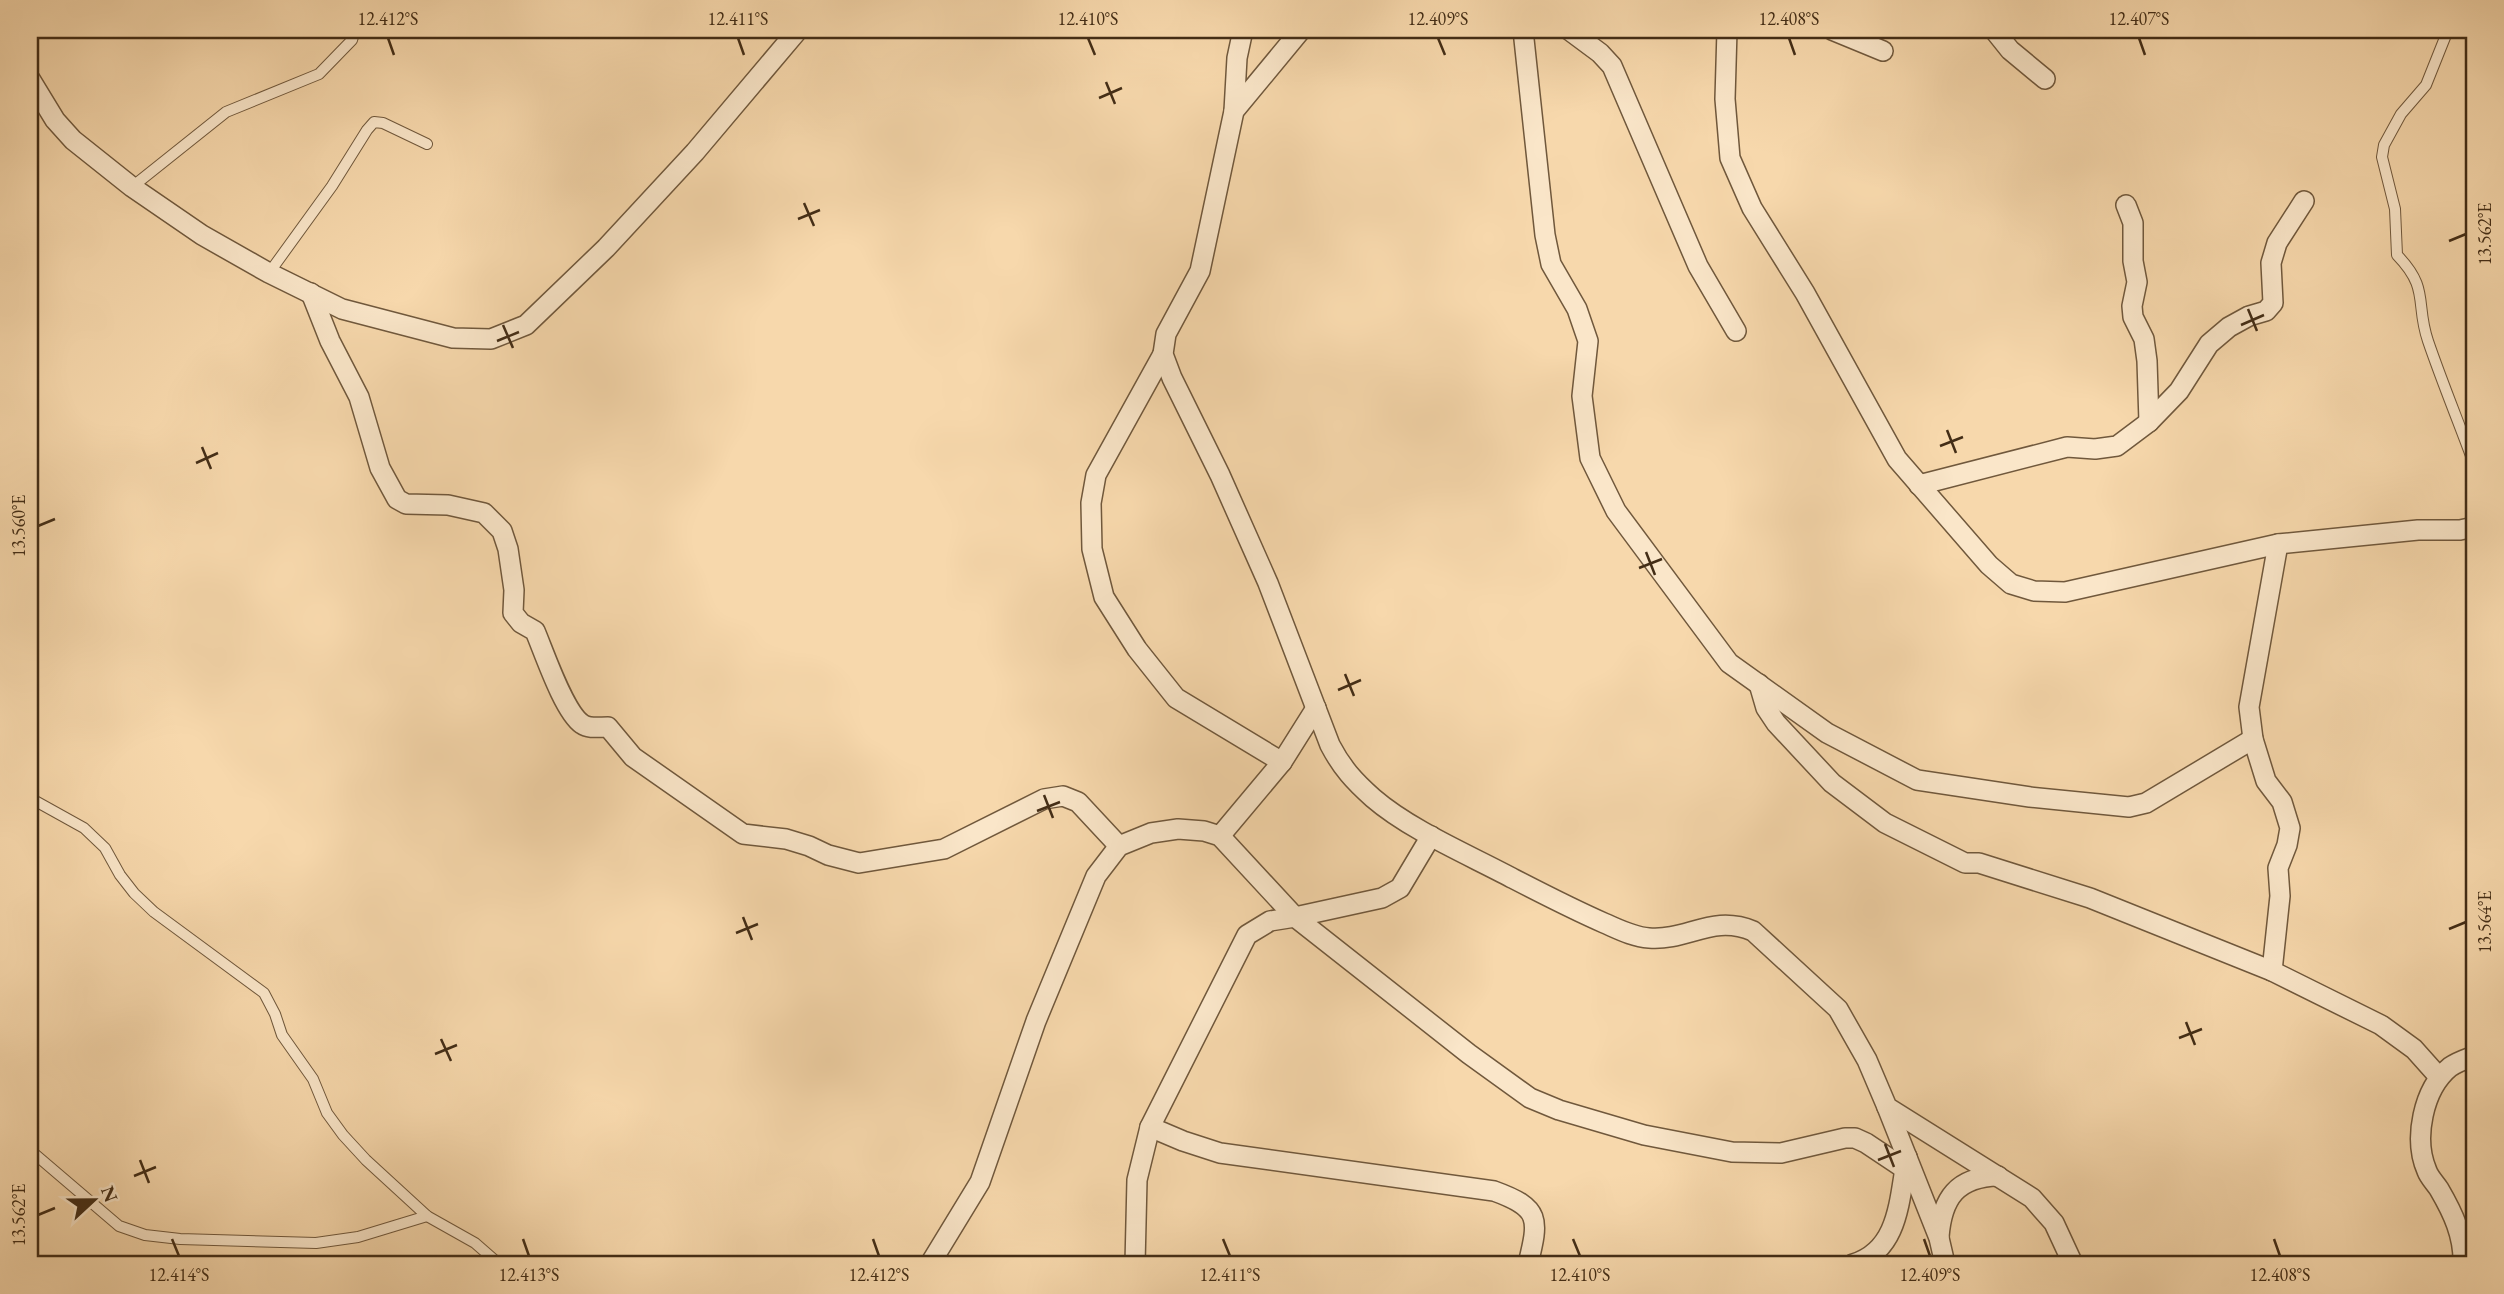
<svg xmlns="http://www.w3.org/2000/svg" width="2504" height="1294" font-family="'EB Garamond',serif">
<rect width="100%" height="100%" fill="#f7d8ac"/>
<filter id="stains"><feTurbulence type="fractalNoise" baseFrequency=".00286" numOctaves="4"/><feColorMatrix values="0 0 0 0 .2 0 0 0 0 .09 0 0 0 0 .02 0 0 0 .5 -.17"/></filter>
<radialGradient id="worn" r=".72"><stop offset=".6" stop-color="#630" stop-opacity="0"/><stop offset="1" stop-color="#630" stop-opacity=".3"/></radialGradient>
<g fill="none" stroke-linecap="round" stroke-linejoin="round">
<defs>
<g id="service">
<path d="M2448,30l-22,55 -25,29 -17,31 -2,12 13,52 2,46c33,34 18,48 31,86 14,41 31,82 46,123"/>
<polyline points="132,187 226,112 319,74 352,40 355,30"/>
<polyline points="269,273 332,186 367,130 374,122 383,123 427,144"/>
<polyline points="30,798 84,828 105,848 120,875 134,893 154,912 264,993 275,1014 282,1035 313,1079 327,1113 343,1135 366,1160 427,1216 475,1243 499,1264"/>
<polyline points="30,1150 119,1226 145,1235 180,1239 316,1243 358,1237 427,1216"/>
</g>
<g id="minor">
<path d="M1301,30l-67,81 -34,160 -34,63 -3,20 9,24 48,97 48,108 62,162c12,23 24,36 43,53 37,32 96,57 139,80 31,16 60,31 92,45 14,6 29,14 45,15 39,3 63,-24 104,-7l85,78 29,51 20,47 145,91 22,25 19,41"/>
<polyline points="1523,30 1545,235 1551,264 1577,309 1588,341 1582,396 1590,458 1616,511 1729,663 1827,733 1917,780 2030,797 2129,807 2146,803 2253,739"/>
<polyline points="1569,30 1600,53 1612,66 1698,266 1736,331"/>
<polyline points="1727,30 1725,99 1730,158 1752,208 1805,293 1897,459 1989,565 2011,584 2034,591 2065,592 2278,544 2418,530 2460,530 2474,527"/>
<polyline points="1832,30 1883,51"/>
<polyline points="1994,30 2010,50 2045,79"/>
<polyline points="30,79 55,120 73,140 132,187 202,235 269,273 342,309 453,338 491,339 526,325 606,248 695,152 798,30"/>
<polyline points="1234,111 1237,58 1243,30"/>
<polyline points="2126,205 2133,223 2133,261 2137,282 2132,306 2133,317 2144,339 2147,361 2149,422"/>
<path d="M311,293l19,48 29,56 21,71 17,31 9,5 42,1 36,8 18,18 6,18 6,41 -1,23 8,10 14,8c9,21 29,81 47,93 7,5 17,3 26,3l25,30 110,77 43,5 23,7 19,9 31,8 85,-14 100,-50 19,-3 15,6 41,44"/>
<polyline points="1163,354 1096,475 1091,503 1092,549 1104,597 1137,649 1176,698 1282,762"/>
<polyline points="1919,485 2067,447 2095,449 2117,446 2149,422 2179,391 2209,344 2229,327 2249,316 2266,311 2273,303 2271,263 2277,243 2304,201"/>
<polyline points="1759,684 1766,708 1776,723 1832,783 1885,823 1965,863 1979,863 2090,898 2272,971 2381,1025 2414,1049 2439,1077"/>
<polyline points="1220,836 1282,762 1316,708"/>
<polyline points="2272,971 2280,896 2278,868 2287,845 2290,828 2282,802 2266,781 2253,739 2249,707 2278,544"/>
<polyline points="1887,1107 1939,1238 1945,1264"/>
<path d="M1150,1127l33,14 37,12 274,38c47,17 45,28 34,73"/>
<path d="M1939,1237c3,-39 18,-60 59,-61"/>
<polyline points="930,1264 980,1182 1036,1021 1096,876 1119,846 1151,833 1178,829 1204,831 1220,836 1295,917 1469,1054 1530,1098 1559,1110 1644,1135 1732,1152 1781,1153 1845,1138 1855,1138 1866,1143 1905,1169"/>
<polyline points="1135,1264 1137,1180 1150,1127 1247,935 1270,921 1295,917 1382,898 1400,888 1431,836"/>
<path d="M1853,1264c47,-14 46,-66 54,-107"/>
<path d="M2463,1264c1,-28 -10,-51 -24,-75 -4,-6 -10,-12 -12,-18 -14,-32 -4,-82 23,-104 7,-5 16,-8 24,-11"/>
</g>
</defs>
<use href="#service" stroke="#70583c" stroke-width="12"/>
<use href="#minor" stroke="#70583c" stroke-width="22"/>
<use href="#service" stroke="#fae6c9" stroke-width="10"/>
<use href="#minor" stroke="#fae6c9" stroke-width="19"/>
</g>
<path fill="none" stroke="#432d16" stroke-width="2.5" d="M388,38l6,17M738,38l6,17M1088,38l7,17M1438,38l7,17M1789,38l6,17M2139,38l6,17M1106,82l9,22M1099,98l23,-10M804,203l10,23M798,219l22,-9M2449,241l17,-7M2248,309l9,22M503,325l10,23M2241,325l23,-10M497,341l22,-9M1947,430l9,23M1940,446l23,-9M202,447l9,22M196,463l22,-10M38,526l17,-7M1646,552l9,23M1639,568l23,-9M1345,674l9,22M1338,690l23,-10M1044,795l9,23M1037,811l23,-9M743,917l9,23M2449,929l17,-7M736,933l22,-9M2186,1022l9,23M2179,1038l23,-9M441,1039l10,22M435,1054l22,-9M1885,1144l9,23M140,1160l9,23M1878,1160l23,-9M134,1176l22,-9M38,1215l17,-7M172,1239l7,17M523,1239l6,17M873,1239l6,17M1223,1239l7,17M1573,1239l7,17M1924,1239l6,17M2274,1239l6,17"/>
<rect width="2504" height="1294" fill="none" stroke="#f7d8ac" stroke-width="77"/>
<g transform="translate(94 1200) rotate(68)" stroke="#fae6c9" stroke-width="5" paint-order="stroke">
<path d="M0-5L12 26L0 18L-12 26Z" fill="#432d16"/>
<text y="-10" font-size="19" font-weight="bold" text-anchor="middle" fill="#432d16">N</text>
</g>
<rect x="38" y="38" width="2428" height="1218" fill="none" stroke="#432d16" stroke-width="2.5"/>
<g font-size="18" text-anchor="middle" fill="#432d16">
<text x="388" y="25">12.412°S</text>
<text x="738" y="25">12.411°S</text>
<text x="1088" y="25">12.410°S</text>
<text x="1438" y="25">12.409°S</text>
<text x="1789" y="25">12.408°S</text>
<text x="2139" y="25">12.407°S</text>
<text transform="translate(2485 234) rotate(-90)" y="6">13.562°E</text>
<text transform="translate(19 526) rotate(-90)" y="6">13.560°E</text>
<text transform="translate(2485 922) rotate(-90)" y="6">13.564°E</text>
<text transform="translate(19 1215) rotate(-90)" y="6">13.562°E</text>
<text x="179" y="1281">12.414°S</text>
<text x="529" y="1281">12.413°S</text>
<text x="879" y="1281">12.412°S</text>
<text x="1230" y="1281">12.411°S</text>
<text x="1580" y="1281">12.410°S</text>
<text x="1930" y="1281">12.409°S</text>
<text x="2280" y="1281">12.408°S</text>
</g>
<rect width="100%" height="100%" filter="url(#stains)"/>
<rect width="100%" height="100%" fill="url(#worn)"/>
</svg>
